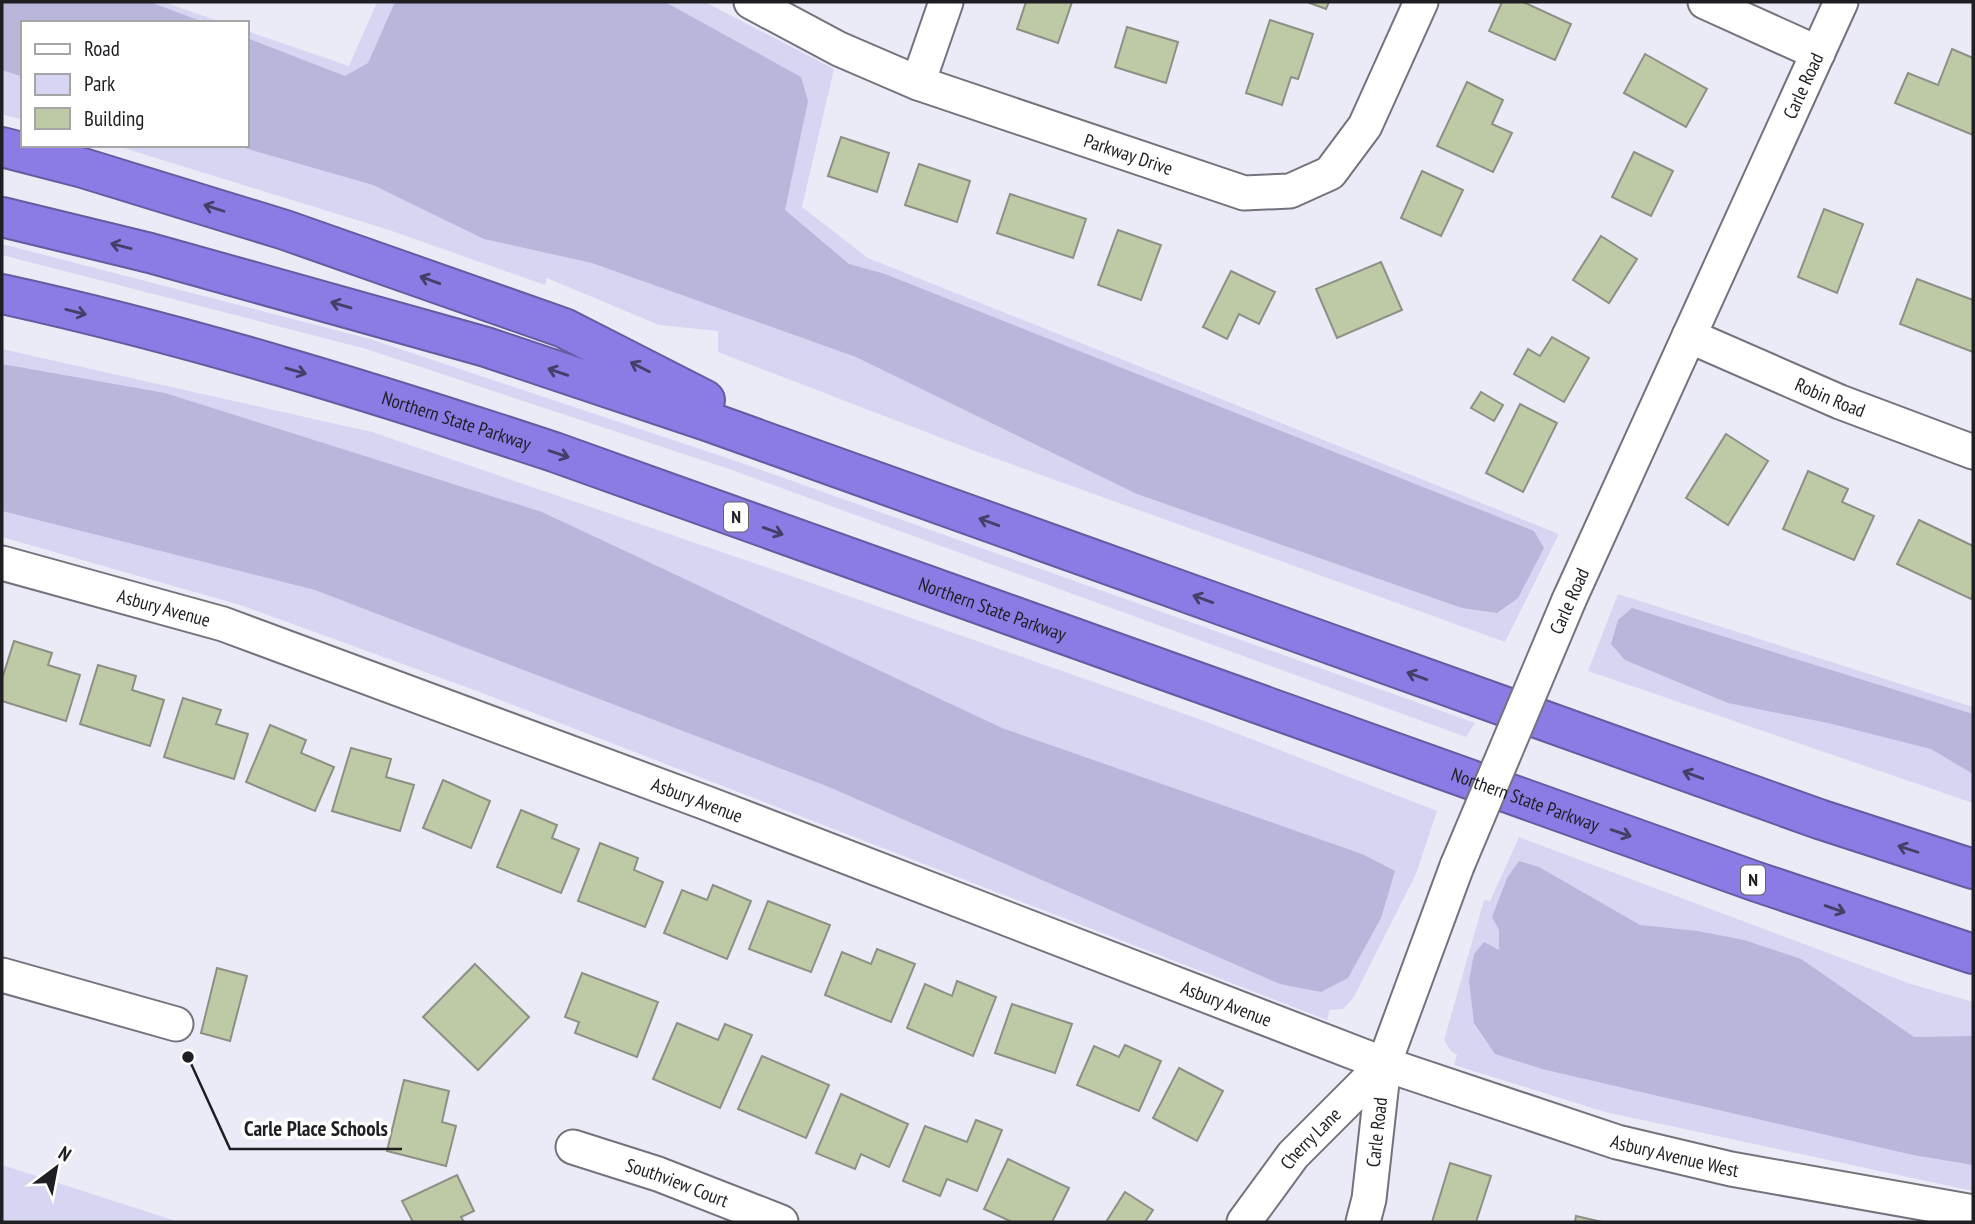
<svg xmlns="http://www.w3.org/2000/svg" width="1975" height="1224" font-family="'PT Sans Narrow',sans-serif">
<rect width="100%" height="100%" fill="#ebebf7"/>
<g fill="#d7d6f2">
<polygon points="2,2 164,2 224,23 23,23 23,120 2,114"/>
<polygon points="377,2 705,2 834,69 802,207 868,258 1559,534 1505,642 983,454 718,352 718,331 659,325 547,278 545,285 389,230 114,145 247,145 247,31 349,66"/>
<polygon points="2,244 370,339 733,460 1475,723 1466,737 729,469 366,349 2,255"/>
<polygon points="2,349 372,432 783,573 1202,720 1437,811 1416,874 1354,997 1343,1009 1330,1010 1327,1020 477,691 240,605 2,537"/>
<polygon points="1618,594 1973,707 1973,803 1588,671"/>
<polygon points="1519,837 1911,984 1973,1002 1973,1191 1605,1112 1454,1065 1457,1055 1450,1050 1444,1040 1484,900 1490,901"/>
<polygon points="2,1165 179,1222 2,1222"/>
</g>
<g fill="#b8b6da">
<polygon points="2,2 150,2 206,23 23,23 23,77 2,70"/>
<polygon points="395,2 665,2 801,77 808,101 785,210 849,264 885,274 1534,531 1544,548 1518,598 1497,613 1462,608 1137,494 856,357 592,263 484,239 373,185 234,145 247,145 247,38 345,76 368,63"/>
<polygon points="2,364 165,393 542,512 1002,728 1362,854 1395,871 1381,918 1348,978 1321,992 1280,984 829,787 315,590 2,511"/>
<polygon points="1632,608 1973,714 1973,774 1931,749 1828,723 1728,703 1625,660 1611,644 1618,620"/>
<polygon points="1519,861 1539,867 1640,925 1698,931 1744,940 1801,959 1914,1037 1973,1036 1973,1165 1913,1155 1542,1069 1495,1054 1474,1023 1469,981 1474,954 1484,942 1499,950 1499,930 1492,917 1507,878"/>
</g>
<g fill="#becaa6" stroke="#8c9085" stroke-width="2">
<polygon points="1026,2 1072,2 1058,43 1017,29"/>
<polygon points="1307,2 1329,2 1326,9"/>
<polygon points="1502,2 1523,2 1571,24 1555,60 1489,31"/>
<polygon points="1270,20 1313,34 1298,79 1291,77 1282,105 1246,93"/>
<polygon points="1127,27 1178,42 1166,83 1115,67"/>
<polygon points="1952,49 1973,58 1973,135 1895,103 1908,73 1938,85"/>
<polygon points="1645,54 1707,89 1686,127 1624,93"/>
<polygon points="1467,82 1503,100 1492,124 1512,133 1493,172 1437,146"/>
<polygon points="841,137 889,153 877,192 828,176"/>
<polygon points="1634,152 1673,171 1651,216 1612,197"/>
<polygon points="919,164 970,181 957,222 905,205"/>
<polygon points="1422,171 1463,190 1441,236 1401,218"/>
<polygon points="1010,194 1086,219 1073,258 997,233"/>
<polygon points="1824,209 1863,224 1837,293 1798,277"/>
<polygon points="1118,230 1161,245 1141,300 1098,285"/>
<polygon points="1601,236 1637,259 1609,303 1573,280"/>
<polygon points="1381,262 1402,310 1337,338 1316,289"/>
<polygon points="1231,271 1275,292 1259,324 1239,314 1227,339 1203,327"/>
<polygon points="1917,279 1973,300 1973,352 1900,324"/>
<polygon points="1552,337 1589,358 1564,402 1514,374 1528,349 1540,356"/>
<polygon points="1481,392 1503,405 1494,421 1471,408"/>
<polygon points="1520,404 1557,423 1523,492 1486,473"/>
<polygon points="1726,434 1768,461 1728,525 1686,498"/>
<polygon points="1808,471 1848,489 1842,502 1874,516 1854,560 1783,529"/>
<polygon points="1919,520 1973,546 1973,595 1971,599 1897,564"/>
<polygon points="14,641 52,653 48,665 80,675 66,721 2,701 2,679"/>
<polygon points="98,665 136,676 132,690 164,700 150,746 80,724"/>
<polygon points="183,698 221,710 216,724 248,734 234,779 164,757"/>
<polygon points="270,725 306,740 301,753 334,767 315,811 246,782"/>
<polygon points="351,748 391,759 386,777 414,785 400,831 332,811"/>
<polygon points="443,780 490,801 471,848 423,828"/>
<polygon points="521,810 557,825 552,838 579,849 561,893 497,867"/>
<polygon points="600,843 638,858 634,870 663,882 645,927 578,901"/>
<polygon points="713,885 751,901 727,959 664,933 682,890 707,900"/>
<polygon points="768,901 830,925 811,972 749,949"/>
<polygon points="877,949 915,964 891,1022 825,995 842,952 871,964"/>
<polygon points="475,964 529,1017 478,1070 423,1017"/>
<polygon points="217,968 247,976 230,1041 201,1033"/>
<polygon points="582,973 658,1002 637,1057 575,1033 579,1022 565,1017"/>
<polygon points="957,981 996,997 973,1056 907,1028 925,984 952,996"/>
<polygon points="1012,1004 1072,1024 1055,1073 995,1053"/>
<polygon points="677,1023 718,1040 725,1024 752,1035 720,1108 653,1079"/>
<polygon points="1125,1045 1161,1061 1139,1111 1077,1085 1094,1046 1119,1057"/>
<polygon points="762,1056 829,1085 806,1138 738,1109"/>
<polygon points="1179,1068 1223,1091 1197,1141 1153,1118"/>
<polygon points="404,1080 449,1091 442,1122 456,1126 446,1166 387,1151"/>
<polygon points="841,1094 908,1124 889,1167 861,1154 855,1169 816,1153"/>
<polygon points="976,1120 1002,1130 977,1191 947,1179 940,1196 903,1181 925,1126 967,1142"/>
<polygon points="1008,1159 1069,1188 1052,1222 1012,1222 984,1209"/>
<polygon points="1450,1163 1491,1176 1476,1222 1432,1222"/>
<polygon points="457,1175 474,1211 461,1217 464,1222 413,1222 402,1201"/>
<polygon points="1125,1192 1153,1210 1145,1222 1106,1222"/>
<polygon points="1576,1216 1602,1222 1575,1222"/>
</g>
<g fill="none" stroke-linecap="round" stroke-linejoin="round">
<defs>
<g id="minor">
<path id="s1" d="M751,2l88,47 79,34 326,110 46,-2 40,-18 35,-47 56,-124"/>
<polyline points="1705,2 1818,53"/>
<polyline points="918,83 946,2"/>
<path id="s2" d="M1689,336l151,66 133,50"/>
<path id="s3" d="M2,563l221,61 486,180 675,260 233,78 114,27 242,43"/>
<path id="s4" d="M1569,600l272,-598"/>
<polyline points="2,975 176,1024"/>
<path id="s5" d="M573,1147l85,27 123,48"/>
<path id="s6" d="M1244,1222l49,-67 91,-91"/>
<path id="s7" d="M1363,1222l6,-23 15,-135 73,-198"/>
</g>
<g id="highway">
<polyline points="2,147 83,168 285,230 564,328 705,400"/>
<polyline points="2,217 150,253 486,347 707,421 1819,819 1973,869"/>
<path id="s8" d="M2,294c187,41 370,98 552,158l1203,430 216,72"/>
</g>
</defs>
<use href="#minor" stroke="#73727d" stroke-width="37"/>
<use href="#highway" stroke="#655ba1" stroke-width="42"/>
<use href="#minor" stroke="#fff" stroke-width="33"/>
<use href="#highway" stroke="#8a7be5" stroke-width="38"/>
<defs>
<polyline id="minor-bridge" points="1457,866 1569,600"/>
</defs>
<use href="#minor-bridge" stroke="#73727d" stroke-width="37" stroke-linecap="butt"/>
<use href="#minor-bridge" stroke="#fff" stroke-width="33"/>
</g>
<defs><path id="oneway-shaft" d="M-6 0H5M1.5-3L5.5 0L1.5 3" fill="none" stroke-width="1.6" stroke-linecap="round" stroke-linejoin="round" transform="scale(1.75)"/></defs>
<g stroke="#443f67">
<use href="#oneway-shaft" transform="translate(214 208) rotate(-162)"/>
<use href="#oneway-shaft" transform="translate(121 246) rotate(-166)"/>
<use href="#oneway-shaft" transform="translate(430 280) rotate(-160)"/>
<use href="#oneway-shaft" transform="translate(341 305) rotate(-164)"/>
<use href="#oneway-shaft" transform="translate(76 312) rotate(14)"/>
<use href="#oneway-shaft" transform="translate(640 367) rotate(-153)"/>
<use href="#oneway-shaft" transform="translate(296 371) rotate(16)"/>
<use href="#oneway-shaft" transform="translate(558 372) rotate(-161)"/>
<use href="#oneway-shaft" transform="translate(559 454) rotate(19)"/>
<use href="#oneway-shaft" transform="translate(989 522) rotate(-160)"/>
<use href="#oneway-shaft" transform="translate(773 531) rotate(20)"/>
<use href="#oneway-shaft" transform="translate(1203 599) rotate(-160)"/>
<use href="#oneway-shaft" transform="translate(1417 676) rotate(-160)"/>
<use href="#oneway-shaft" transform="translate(1693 775) rotate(-160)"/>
<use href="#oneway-shaft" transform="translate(1621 833) rotate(19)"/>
<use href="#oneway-shaft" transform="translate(1908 849) rotate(-162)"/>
<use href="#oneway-shaft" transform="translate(1835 909) rotate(19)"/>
</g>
<g text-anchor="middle" stroke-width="7" stroke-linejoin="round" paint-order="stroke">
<g fill="#fff" stroke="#626265" stroke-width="2">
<rect x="724" y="502.5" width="24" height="29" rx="5"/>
<rect x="1741" y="865.5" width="24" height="29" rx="5"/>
</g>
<g font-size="18" font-weight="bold" fill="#1f1f23">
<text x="736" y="523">N</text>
<text x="1753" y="886">N</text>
</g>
<g font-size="19" fill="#1f1f23" stroke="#fff">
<text dy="7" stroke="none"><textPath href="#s4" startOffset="565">Carle Road</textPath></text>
<text dy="7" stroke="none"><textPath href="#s1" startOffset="408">Parkway Drive</textPath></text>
<text dy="7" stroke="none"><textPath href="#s2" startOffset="154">Robin Road</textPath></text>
<text dy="7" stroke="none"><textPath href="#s8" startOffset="472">Northern State Parkway</textPath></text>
<text transform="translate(1569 601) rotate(-66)" y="7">Carle Road</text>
<text dy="7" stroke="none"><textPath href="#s3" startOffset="168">Asbury Avenue</textPath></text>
<text dy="7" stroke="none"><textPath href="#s8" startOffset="1040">Northern State Parkway</textPath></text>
<text dy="7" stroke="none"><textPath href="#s8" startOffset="1606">Northern State Parkway</textPath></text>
<text dy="7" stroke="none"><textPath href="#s3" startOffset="735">Asbury Avenue</textPath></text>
<text dy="7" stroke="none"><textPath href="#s3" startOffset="1302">Asbury Avenue</textPath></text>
<text dy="7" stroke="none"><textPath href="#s7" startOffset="91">Carle Road</textPath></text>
<text dy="7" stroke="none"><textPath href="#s6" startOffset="107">Cherry Lane</textPath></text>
<text dy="7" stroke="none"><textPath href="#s3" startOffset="1776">Asbury Avenue West</textPath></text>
<text dy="7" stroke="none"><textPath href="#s5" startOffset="110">Southview Court</textPath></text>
</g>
</g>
<path fill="none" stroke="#1f1f23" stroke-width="2.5" d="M188 1057L230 1149H402"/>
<circle fill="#1f1f23" stroke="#fff" stroke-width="2.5" cx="188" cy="1057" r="7"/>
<g font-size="21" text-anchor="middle" font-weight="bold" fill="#1f1f23" stroke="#fff" stroke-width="7" stroke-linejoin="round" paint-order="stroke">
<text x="316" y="1136">Carle Place Schools</text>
</g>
<rect width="1975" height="1224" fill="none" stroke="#1f1f23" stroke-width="7"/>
<rect x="21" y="21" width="228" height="126" fill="#ffffff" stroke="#a5a5a7" stroke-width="2"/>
<rect x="35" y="44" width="35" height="10" fill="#ffffff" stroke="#a5a5a7" stroke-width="2"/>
<text x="84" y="56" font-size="21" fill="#1f1f23">Road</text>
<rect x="35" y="74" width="35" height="21" fill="#d7d6f2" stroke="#a5a5a7" stroke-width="2"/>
<text x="84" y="91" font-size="21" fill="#1f1f23">Park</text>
<rect x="35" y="108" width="35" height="21" fill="#becaa6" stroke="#a5a5a7" stroke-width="2"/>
<text x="84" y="126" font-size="21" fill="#1f1f23">Building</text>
<g transform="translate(56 1168) rotate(32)" stroke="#ffffff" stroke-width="5" paint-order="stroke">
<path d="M0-5L12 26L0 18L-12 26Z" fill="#1f1f23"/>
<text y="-10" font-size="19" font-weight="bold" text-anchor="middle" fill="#1f1f23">N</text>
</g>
</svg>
